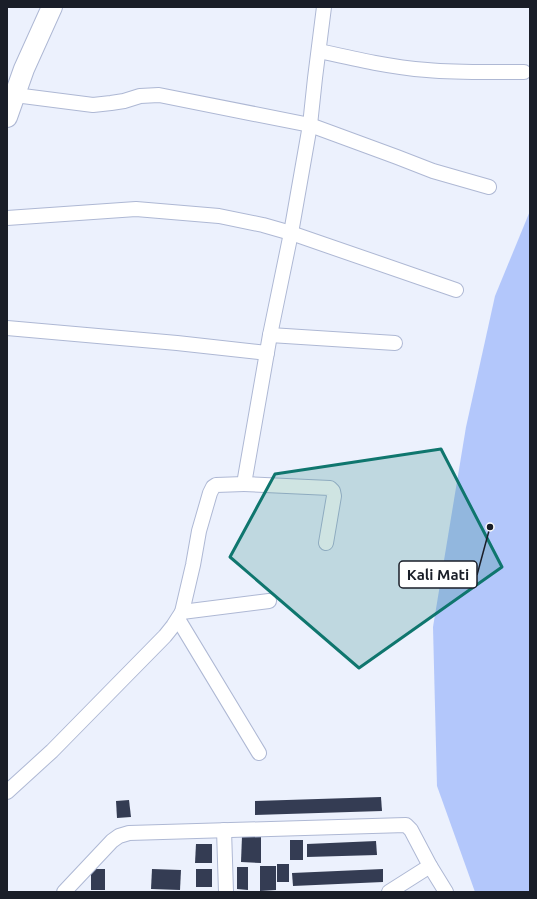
<svg xmlns="http://www.w3.org/2000/svg" width="537" height="899" font-family="Ubuntu,sans-serif">
<rect width="100%" height="100%" fill="#ecf1fd"/>
<polygon fill="#b3c7fb" points="530,211 530,892 475,892 437,786 433,627 466,427 495,296"/>
<g fill="#343c53">
<polygon points="381,797 382,811 255,815 255,801"/>
<polygon points="129,800 131,817 117,818 116,801"/>
<polygon points="242,836 261,836 261,863 241,862"/>
<rect x="290" y="840" width="13" height="20"/>
<polygon points="376,841 377,855 307,857 307,844"/>
<polygon points="196,844 212,844 212,863 195,863"/>
<rect x="277" y="864" width="12" height="18"/>
<polygon points="260,866 276,866 276,890 260,891"/>
<polygon points="237,867 248,867 248,890 237,889"/>
<rect x="91" y="869" width="14" height="21"/>
<polygon points="152,869 181,870 180,890 151,889"/>
<rect x="196" y="869" width="16" height="18"/>
<polygon points="383,869 383,882 293,886 292,873"/>
</g>
<g fill="none" stroke-linecap="round" stroke-linejoin="round">
<defs>
<g id="minor">
<path d="M319,51c36,8 71,16 108,19 32,3 65,2 97,2"/>
<polyline points="15,95 93,105 111,103 124,101 140,96 159,95 310,125 397,157 433,171 489,187"/>
<polyline points="7,218 136,209 219,216 263,225 291,233 456,290"/>
<polyline points="7,328 177,343 267,353"/>
<polyline points="270,335 395,343"/>
<polyline points="244,484 330,488 333,491 334,496 326,543"/>
<polyline points="182,612 269,601"/>
<polyline points="178,619 259,753"/>
<polyline points="7,792 52,751 165,636 173,626 182,612 193,565 199,531 210,493 213,487 216,485 244,484 270,335 291,233 310,125 315,78 324,7"/>
<polyline points="224,830 226,892"/>
<polyline points="64,892 112,841 119,836 129,833 406,825 411,830 430,866 446,892"/>
<polyline points="389,892 430,866"/>
</g>
<polyline id="secondary" points="7,117 24,69 52,7"/>
</defs>
<use href="#minor" stroke="#aeb8d4" stroke-width="16"/>
<use href="#secondary" stroke="#aeb8d4" stroke-width="22"/>
<use href="#minor" stroke="#fff" stroke-width="14"/>
<use href="#secondary" stroke="#fff" stroke-width="20"/>
</g>
<path fill="#0f766e" fill-opacity="0.2" stroke="#0f766e" stroke-width="3" stroke-linejoin="round" d="M441,449l61,118 -143,101 -129,-111 45,-83z"/>
<path fill="none" stroke="#1a1e28" stroke-width="1.5" d="M490 527L477 575"/>
<circle fill="#1a1e28" stroke="#fff" stroke-width="1.5" cx="490" cy="527" r="4"/>
<rect fill="#fff" stroke="#1a1e28" stroke-width="1.5" x="399" y="561" width="78" height="27" rx="4"/>
<g font-size="15" text-anchor="middle" font-weight="bold" fill="#1a1e28">
<text x="438" y="580">Kali Mati</text>
</g>
<rect width="537" height="899" fill="none" stroke="#1a1e28" stroke-width="16"/>
</svg>
